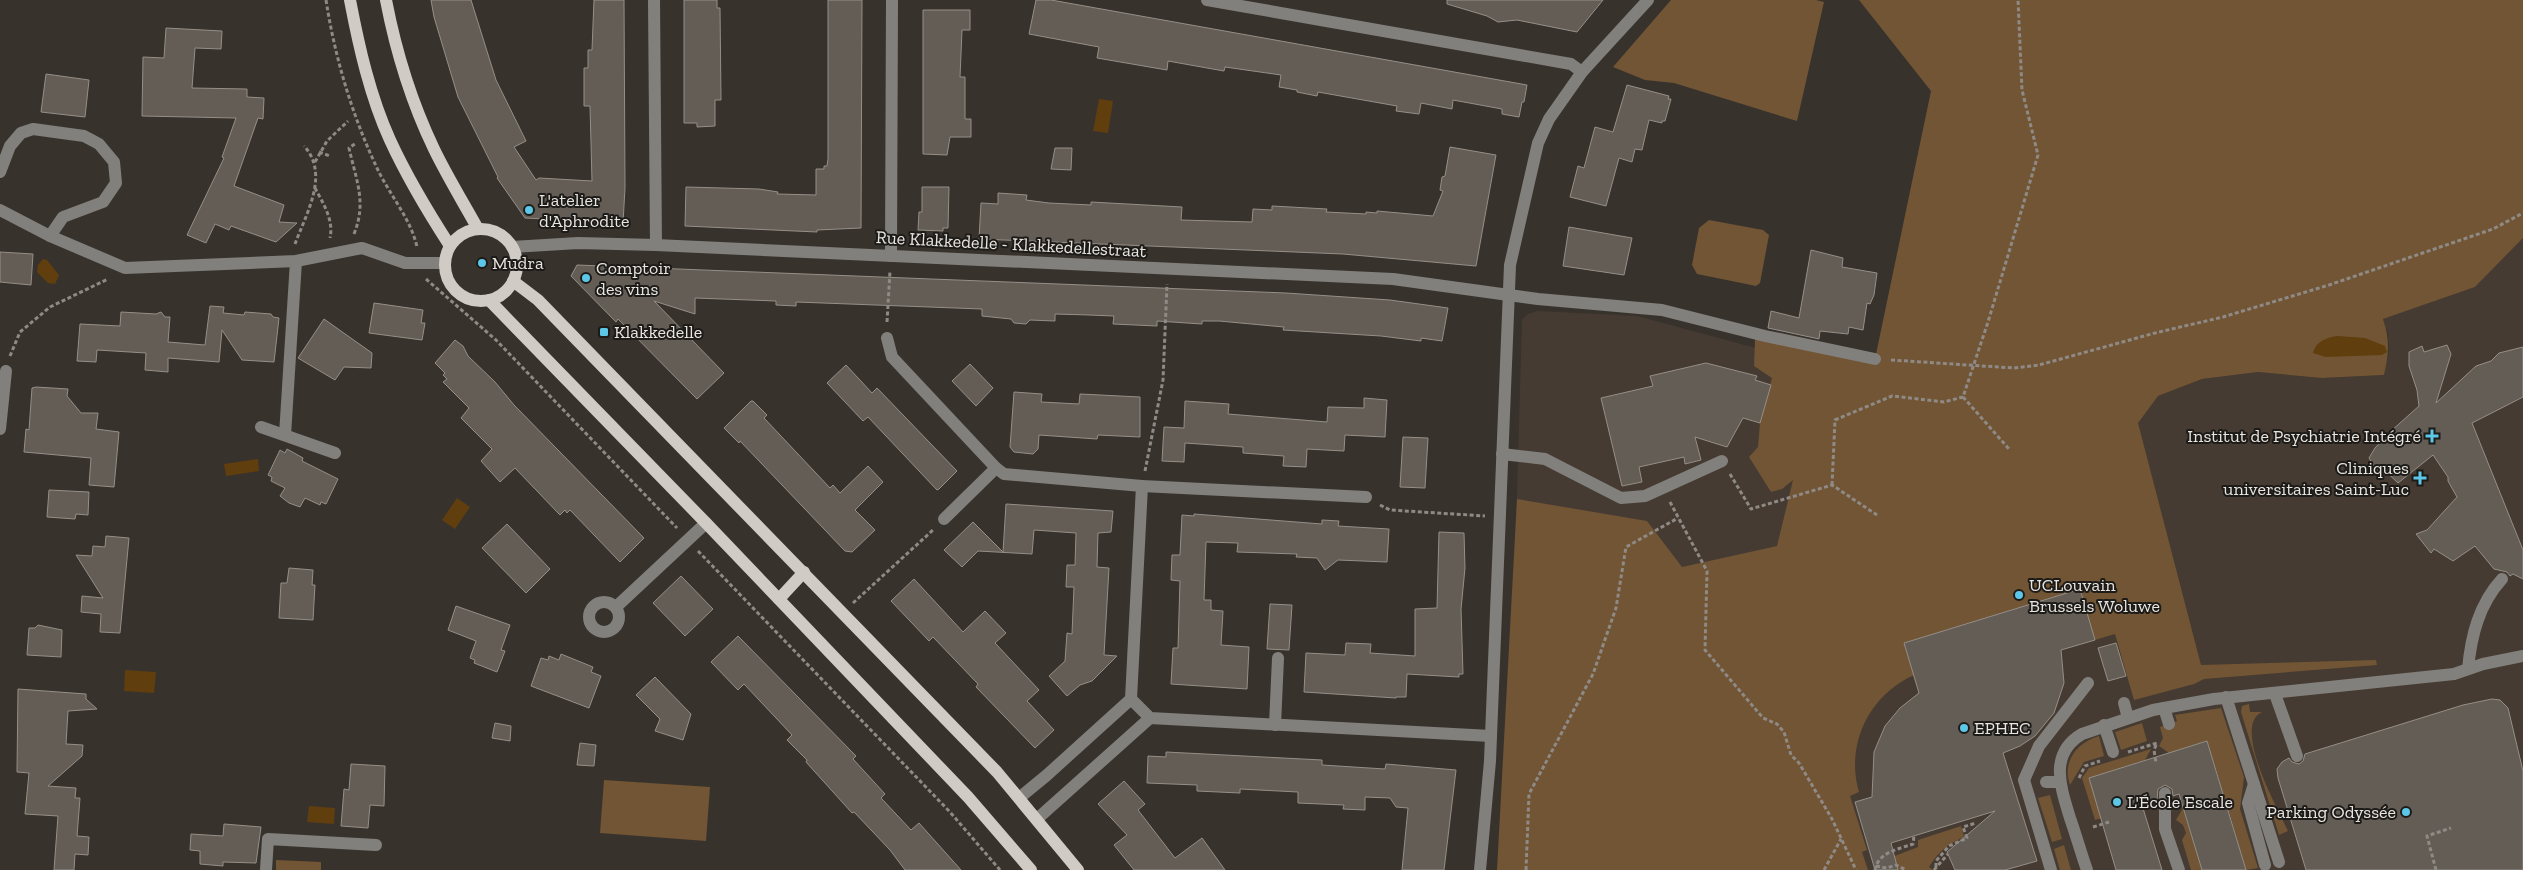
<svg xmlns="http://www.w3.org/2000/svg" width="2523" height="870" font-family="'Zilla Slab',serif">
<rect width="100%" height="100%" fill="#38322d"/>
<polygon fill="#453b32" points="2523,238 2523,870 1497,870 1510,741 1522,320 1528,314 1538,311 1637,316 1815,364 2158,396 2202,379 2258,372 2322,378 2384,375 2389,352 2388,334 2383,319 2475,287"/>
<g fill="#715534">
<polygon points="1671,0 1816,0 1824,2 1797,121 1674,83 1645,80 1613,67"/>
<path d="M1859,0h664v238l-48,49 -92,32c7,20 6,35 1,56l-62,3 -64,-6 -56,7 -44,17 -20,27 63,242 175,-5 1,5 -173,14 -10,5 -60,16 -19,-66 -20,6 -15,-51 -176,54 10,32c-45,20 -69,70 -55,117l-9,4 17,54 -5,2 6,18h-371l20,-371 130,22 35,46 95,-21 16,-66 -11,9 -11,3 -22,-35 9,-10 2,-24 12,-45 -18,-12 1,-27 120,20 56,-268z"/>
<polygon points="1709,220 1763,230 1769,235 1760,283 1756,286 1697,274 1692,265 1699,228"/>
<path d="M2249,704l1,8h12c-31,14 17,99 26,119l-9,4 -38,-123 1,-6z"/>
<polygon points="2221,708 2244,777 2240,809 2258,868 2246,870 2226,801 2222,792 2217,793 2214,784 2220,782 2207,741 2169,753 2159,746 2163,738 2160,727 2177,721 2175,715"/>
<polygon points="2142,723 2147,741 2121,750 2115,732"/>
<path d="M2099,736l5,20 -20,6 -14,23c-8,-23 6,-42 29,-49z"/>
<polygon points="2151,749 2145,760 2090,778 2102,818 2095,820 2082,778 2089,768"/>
<polygon points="604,780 710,787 706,841 600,833"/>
<polygon points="2050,795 2062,839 2052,842 2038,798"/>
<polygon points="2183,808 2202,870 2191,870 2182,840 2186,833 2183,825 2176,820"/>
<path d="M1961,826l3,11c-16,7 -26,15 -35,30l4,3h-51l10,-13 26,-10v-7z"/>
<polygon points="2064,845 2071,870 2060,870 2054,849"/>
<polygon points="276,860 321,862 321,870 276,870"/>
</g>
<g fill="#603e0e">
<polygon points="1099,99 1113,101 1108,133 1093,131"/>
<polygon points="43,259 47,260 59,275 55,284 48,283 37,272 38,265"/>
<path d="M2338,336l27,2 20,8 2,6 -5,3 -56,2 -13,-4c2,-11 14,-16 25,-17z"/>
<polygon points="258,459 259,471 226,476 224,464"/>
<polygon points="457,498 470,507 455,529 442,520"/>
<polygon points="125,670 156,672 154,693 124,691"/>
<polygon points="309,806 335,808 334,824 307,822"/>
</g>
<g fill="#635d56" stroke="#958f88">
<polygon points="431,0 471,0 496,80 526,141 514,147 536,180 539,178 592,181 590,106 584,106 584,68 588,68 588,50 592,50 594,0 624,0 625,188 623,223 525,218 497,178 498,177 458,97 434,17"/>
<polygon points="684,0 717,0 717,8 720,8 721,100 715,100 715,126 697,127 697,123 684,123"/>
<polygon points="828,0 862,0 861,228 817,230 817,232 685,226 686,187 759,189 778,192 777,194 816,195 816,169 824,169 824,166 827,166 828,159"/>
<polygon points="1036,0 1051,0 1527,85 1524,102 1522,102 1519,117 1502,114 1502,109 1453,100 1452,109 1421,103 1419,114 1396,111 1397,106 1318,92 1317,96 1297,92 1297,90 1279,87 1281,75 1225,67 1224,71 1168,61 1167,70 1097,58 1099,47 1029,34"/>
<polygon points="1447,0 1603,0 1577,32 1517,20 1498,22 1487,16 1447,4"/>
<polygon points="923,10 970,10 970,30 962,30 960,77 965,77 965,119 971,119 971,137 950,137 947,155 923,154"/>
<polygon points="166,28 222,31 221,49 195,48 192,88 247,89 247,97 264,98 263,119 258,118 234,186 284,205 279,222 297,223 276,242 231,226 229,230 215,224 206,243 187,235 224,158 222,157 236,118 142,116 143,57 164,58"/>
<polygon points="46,74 89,80 85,117 41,112"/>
<polygon points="1627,85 1669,96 1668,99 1671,99 1665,121 1662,121 1662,123 1649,120 1642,150 1635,149 1632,162 1619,158 1606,206 1570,197 1578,166 1584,168 1595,127 1613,132"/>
<polygon points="1450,147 1496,155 1476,266 1343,254 979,239 981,203 998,204 998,193 1027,195 1026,200 1049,203 1091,205 1091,202 1182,207 1181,220 1252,222 1253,209 1272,210 1272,206 1327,209 1326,212 1366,214 1366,212 1377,213 1377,211 1433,216 1443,191 1440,190 1442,177 1445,176"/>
<polygon points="1055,148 1072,148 1071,170 1051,169"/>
<polygon points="922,187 949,187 948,228 943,228 943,231 918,230 919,212 922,212"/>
<polygon points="1569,227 1632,238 1624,275 1563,266"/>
<polygon points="1811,250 1843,258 1842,267 1877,273 1874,295 1870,304 1867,303 1863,330 1849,327 1848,334 1820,331 1819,339 1768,328 1771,311 1799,318"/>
<polygon points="0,252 33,254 31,285 0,282"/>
<polygon points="577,265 1286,293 1390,300 1448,308 1442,341 1421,338 1421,341 1381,336 1283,330 1284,327 1219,321 1202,321 1202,324 1157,321 1157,326 1113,324 1114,316 1089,315 1055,314 1055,321 1030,320 1026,324 1014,323 1011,319 982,316 982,309 876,305 796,302 796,306 776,305 776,301 695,298 695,314 654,301 724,373 697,399 618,319 616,322 571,276"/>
<polygon points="374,303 423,310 421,323 425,323 422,340 369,333"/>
<polygon points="210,306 224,307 223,313 244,315 245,312 271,314 273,317 279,318 274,362 242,360 222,330 219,362 168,358 168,372 145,370 146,353 97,350 96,362 77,361 80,324 120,326 121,312 156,314 161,312 165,317 170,317 168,342 205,345"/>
<polygon points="324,319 372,353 371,368 344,367 335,380 298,358"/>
<polygon points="455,340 463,346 468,356 495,382 514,405 644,538 620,562 570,510 567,513 565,510 560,515 515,468 500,482 481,461 492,449 461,418 469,408 443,382 447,379 443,375 445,373 435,363"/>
<polygon points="2447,345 2451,354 2436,403 2476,366 2491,361 2499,353 2523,347 2523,397 2472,423 2523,550 2523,579 2513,574 2510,576 2507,572 2494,569 2475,546 2453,561 2434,549 2431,553 2416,534 2427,530 2457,497 2448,481 2448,477 2433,455 2398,483 2382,468 2378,473 2369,458 2375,448 2390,432 2419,406 2417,390 2409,366 2409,352 2422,346 2424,352"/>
<polygon points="1706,363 1757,376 1755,380 1771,385 1760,423 1743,418 1727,447 1695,437 1701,460 1685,464 1684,457 1639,467 1642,482 1622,486 1601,398 1653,386 1650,376"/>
<polygon points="970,364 993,388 976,406 952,381"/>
<polygon points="846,365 872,393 877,388 957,471 939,489 937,490 868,417 863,421 827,383"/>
<polygon points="36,387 68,389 67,396 81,413 98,413 96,429 119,432 114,487 89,485 91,458 24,452 26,429 29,430 32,388"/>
<polygon points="1014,392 1042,394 1041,402 1079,404 1080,394 1140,397 1140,437 1098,435 1097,439 1039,435 1038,449 1033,454 1014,452 1010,447"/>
<polygon points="1364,398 1387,400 1385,437 1345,435 1344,451 1307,449 1306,467 1283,466 1284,456 1243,453 1243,447 1185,443 1184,462 1162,461 1164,427 1184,428 1185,401 1229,404 1228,414 1327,422 1328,407 1364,408"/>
<polygon points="751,401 753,401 767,415 764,418 830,488 833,485 840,493 868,466 883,482 855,510 875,530 852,552 845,551 740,441 739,443 724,428"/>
<polygon points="1403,437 1428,438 1425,488 1400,487"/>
<polygon points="287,449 303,458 302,461 338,479 326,504 321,502 320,505 305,498 300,507 289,503 280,496 285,488 271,481 272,477 268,475 280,450 285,453"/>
<polygon points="49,490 89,492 88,515 76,514 75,519 47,517"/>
<polygon points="1006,504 1113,511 1111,532 1098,533 1097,567 1109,568 1104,655 1117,656 1092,681 1080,685 1067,696 1049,676 1065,661 1067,633 1072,634 1074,587 1066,587 1067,565 1075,565 1076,533 1034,530 1032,554 978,551 962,567 944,550 973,522 1003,552"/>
<polygon points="1194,514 1322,524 1322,520 1339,521 1338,526 1389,529 1387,562 1338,560 1325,570 1317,558 1296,557 1297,554 1237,552 1238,543 1206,542 1204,600 1211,600 1211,610 1223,611 1221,645 1249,647 1247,689 1171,684 1173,648 1178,648 1180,581 1171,580 1172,555 1180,555 1182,515 1194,516"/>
<polygon points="507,524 550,569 526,593 482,548"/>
<polygon points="1439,532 1464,533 1465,568 1461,609 1463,674 1459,674 1459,677 1407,674 1406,697 1396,697 1396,698 1304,692 1306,653 1345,655 1346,643 1371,644 1370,653 1415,656 1415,609 1437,608"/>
<polygon points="106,536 129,538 120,633 100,632 101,614 81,612 82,596 103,598 76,555 92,556 93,546 105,547"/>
<polygon points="289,568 313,570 312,585 315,585 313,620 279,618 281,583 287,583"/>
<polygon points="681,576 713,609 685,636 653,603"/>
<polygon points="914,579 963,632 985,611 1006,633 995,643 1039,690 1027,701 1054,730 1035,748 976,687 978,684 933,637 929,641 891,601"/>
<polygon points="2080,589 2095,640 2061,650 2064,683 2054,713 2035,736 2020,746 2003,753 2037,861 2005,870 1955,870 1947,852 1995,811 1891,843 1898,870 1875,870 1855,802 1872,797 1874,752 1885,726 1900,708 1919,693 1904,643"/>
<polygon points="1270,604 1292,605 1289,650 1267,649"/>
<polygon points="456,606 510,625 501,650 505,651 497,672 474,663 475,660 470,658 476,641 448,630"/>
<polygon points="38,625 62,630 61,657 27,655 29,628 35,628"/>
<polygon points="738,636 856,756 853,759 885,794 881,798 911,830 919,823 961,870 905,870 890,850 854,812 852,813 806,762 807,760 787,740 792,735 744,684 738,690 711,662"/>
<polygon points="2116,643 2126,676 2108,681 2098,648"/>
<polygon points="561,654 593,667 591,672 601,676 589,708 531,686 541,658 548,660 549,656 559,660"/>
<polygon points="655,677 691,714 683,740 655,731 660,719 636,695"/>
<polygon points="18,689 86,694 86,699 97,709 68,711 66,744 83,745 82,756 48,786 76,788 75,798 80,798 77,836 89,837 88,855 75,854 74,870 54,870 58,816 25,814 29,773 17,772"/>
<polygon points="2492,699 2500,700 2508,708 2523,771 2523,870 2306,870 2278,778 2277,769 2282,762 2289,758 2292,762 2299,764 2303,761 2305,754 2463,705"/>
<polygon points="495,723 511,726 510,741 492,738"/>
<polygon points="2207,741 2246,870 2202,870 2179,794 2173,796 2172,789 2165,785 2158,789 2157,801 2142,805 2162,870 2116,870 2089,778"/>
<polygon points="580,743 596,745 594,766 577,765"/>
<polygon points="1166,752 1322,760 1322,765 1385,769 1386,764 1456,770 1444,870 1402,870 1408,808 1396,807 1390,798 1365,797 1365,810 1343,809 1344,805 1298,803 1298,792 1240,789 1240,793 1197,791 1197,785 1147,783 1148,756 1166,757"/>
<polygon points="351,764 385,766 384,806 370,805 368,828 341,826 344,789 349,790"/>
<polygon points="1124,781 1145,804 1138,810 1175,858 1202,838 1225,870 1134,870 1114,845 1127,835 1098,804"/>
<polygon points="224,824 261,827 256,863 223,862 223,866 200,864 200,851 190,850 191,834 223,836"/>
</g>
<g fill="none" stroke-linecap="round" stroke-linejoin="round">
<g stroke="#8f8a86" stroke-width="3" stroke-dasharray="4 2.5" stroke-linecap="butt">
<path d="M326,0c9,58 26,115 51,168 12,26 34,51 40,79"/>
<polyline points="319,152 330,156"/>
<polyline points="315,162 327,141 348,121"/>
<path d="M315,188c8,15 19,32 15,50"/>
<path d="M354,234c13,-32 2,-54 -5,-86l7,-5"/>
<path d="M295,244c11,-30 35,-70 9,-98"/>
<polyline points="426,279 496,340 677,528"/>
<polyline points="887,322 890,271"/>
<polyline points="10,356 20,332 50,307 108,279"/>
<polyline points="1891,360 2014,368 2039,365 2155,333 2223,317 2329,285 2493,229 2523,213"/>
<polyline points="1963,397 2009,449"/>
<polyline points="1145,471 1163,380 1167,284"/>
<polyline points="1730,474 1751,509 1832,485 1877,515"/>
<polyline points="1832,485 1835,420 1892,396 1944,402 1963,397 1988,322 2038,155 2022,90 2018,0"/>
<polyline points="1670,502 1707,571 1705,650 1763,718 1777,724 1784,732 1791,755 1799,763 1832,819 1856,870"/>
<polyline points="1380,505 1390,510 1485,516"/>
<polyline points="698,551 950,812 1000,870"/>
<polyline points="853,603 933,530"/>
<polyline points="2128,752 2157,743 2154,750 2156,763"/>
<polyline points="2079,778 2085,766 2100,761"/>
<polyline points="2093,827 2109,822"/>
<polyline points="1876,866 1887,868 1896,865 1906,870"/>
<polyline points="1936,867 1936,861 1949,846 1967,838 1963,827 1976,823"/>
<polyline points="1526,870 1529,794 1593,674 1616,608 1626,547 1678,518"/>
<polyline points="1824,870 1841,839"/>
<path d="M1875,870c3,-18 24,-21 38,-26l1,-8"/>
<polyline points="1934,870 1948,854"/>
<polyline points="2436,870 2427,836 2451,828"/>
</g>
<g stroke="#82807c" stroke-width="12">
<polyline points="654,0 656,245"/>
<polyline points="1207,0 1571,64 1582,72"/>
<polyline points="0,172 10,146 21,133 33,129 84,136 99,144 114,162 116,183 103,202 63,217 50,236"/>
<polyline points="0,210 50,236 125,268 296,261 362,248 405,263 445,263"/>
<polyline points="512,247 578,243 656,245 1393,279 1538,299 1662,310 1765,336 1875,359"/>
<polyline points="891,256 892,0"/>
<polyline points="887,338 892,357 996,468 944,519"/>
<polyline points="261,427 335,453"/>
<polyline points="0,429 6,371"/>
<polyline points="285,435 296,261"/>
<polyline points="1502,454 1545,459 1621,498 1645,496 1722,461"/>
<polyline points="996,468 1004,474 1142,486 1366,497"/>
<circle cx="604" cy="617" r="15"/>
<polyline points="616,607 706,523"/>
<path d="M2468,669c3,-33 11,-65 34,-90"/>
<polyline points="2275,694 2297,756"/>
<polyline points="2226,697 2279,862"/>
<polyline points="1131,699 1150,718 1491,736"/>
<polyline points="1131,699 1142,486"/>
<polyline points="2124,703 2128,718"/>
<polyline points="2164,708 2169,724"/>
<polyline points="1275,725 1278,658"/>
<polyline points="2104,725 2113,752"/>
<polyline points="2046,782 2060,782"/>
<polyline points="2254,784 2248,803 2265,865"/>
<polyline points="2165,793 2165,829 2179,870"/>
<polyline points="1019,798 1047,775 1131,699"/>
<polyline points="1037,819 1150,718"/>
<polyline points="266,870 268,839 376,845"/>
<polyline points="1480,870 1490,761 1510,265 1538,143 1549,119 1582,72 1648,0"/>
<polyline points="2051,870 2024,780 2039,746 2088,683"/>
<path d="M2087,870c-6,-17 -11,-35 -17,-52 -9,-30 -22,-64 12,-84l71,-24 61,-11 240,-25 29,-10 40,-8"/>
</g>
<g stroke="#d1cbc5" stroke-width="12">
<path d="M350,0c9,47 20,96 40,140 17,37 38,72 60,106"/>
<path d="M386,0c10,52 25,101 48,149 13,27 29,53 44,80"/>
<circle cx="481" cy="265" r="36"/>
<polyline points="513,281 538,300 997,772 1078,870"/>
<polyline points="489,300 706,523 968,797 1031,870"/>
<polyline points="779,599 804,572"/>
</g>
</g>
<g fill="#5cc7e7" stroke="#1d1b18" stroke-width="2">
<circle cx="529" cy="210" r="5"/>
<circle cx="482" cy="263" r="5"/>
<circle cx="586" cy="278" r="5"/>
<rect x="599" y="327" width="10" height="10" rx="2.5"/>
<path d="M2429.5 428.5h5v5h5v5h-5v5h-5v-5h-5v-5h5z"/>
<path d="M2417.5 470.5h5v5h5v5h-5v5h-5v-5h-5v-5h5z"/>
<circle cx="2019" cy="595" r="5"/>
<circle cx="1964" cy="728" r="5"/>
<circle cx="2117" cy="802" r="5"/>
<circle cx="2406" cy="812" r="5"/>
</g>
<g text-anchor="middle" stroke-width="4" stroke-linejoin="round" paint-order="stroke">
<g font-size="18" fill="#e9e5e1" stroke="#1d1b18" text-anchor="start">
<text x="539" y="206">L'atelier<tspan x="539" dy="21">d'Aphrodite</tspan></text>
<text x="492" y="269">Mudra</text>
<text x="596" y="274">Comptoir<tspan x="596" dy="21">des vins</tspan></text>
<text x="614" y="338">Klakkedelle</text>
<text x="2421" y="442" text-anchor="end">Institut de Psychiatrie Intégré</text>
<text x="2409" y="474" text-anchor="end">Cliniques<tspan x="2409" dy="21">universitaires Saint-Luc</tspan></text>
<text x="2029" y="591">UCLouvain<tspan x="2029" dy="21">Brussels Woluwe</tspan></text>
<text x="1974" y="734">EPHEC</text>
<text x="2127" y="808">L'École Escale</text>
<text x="2396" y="818" text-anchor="end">Parking Odyssée</text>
</g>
<g font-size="18" fill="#e9e5e1" stroke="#1d1b18">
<text transform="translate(1011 244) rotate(3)" y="6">Rue Klakkedelle - Klakkedellestraat</text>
</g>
</g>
</svg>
